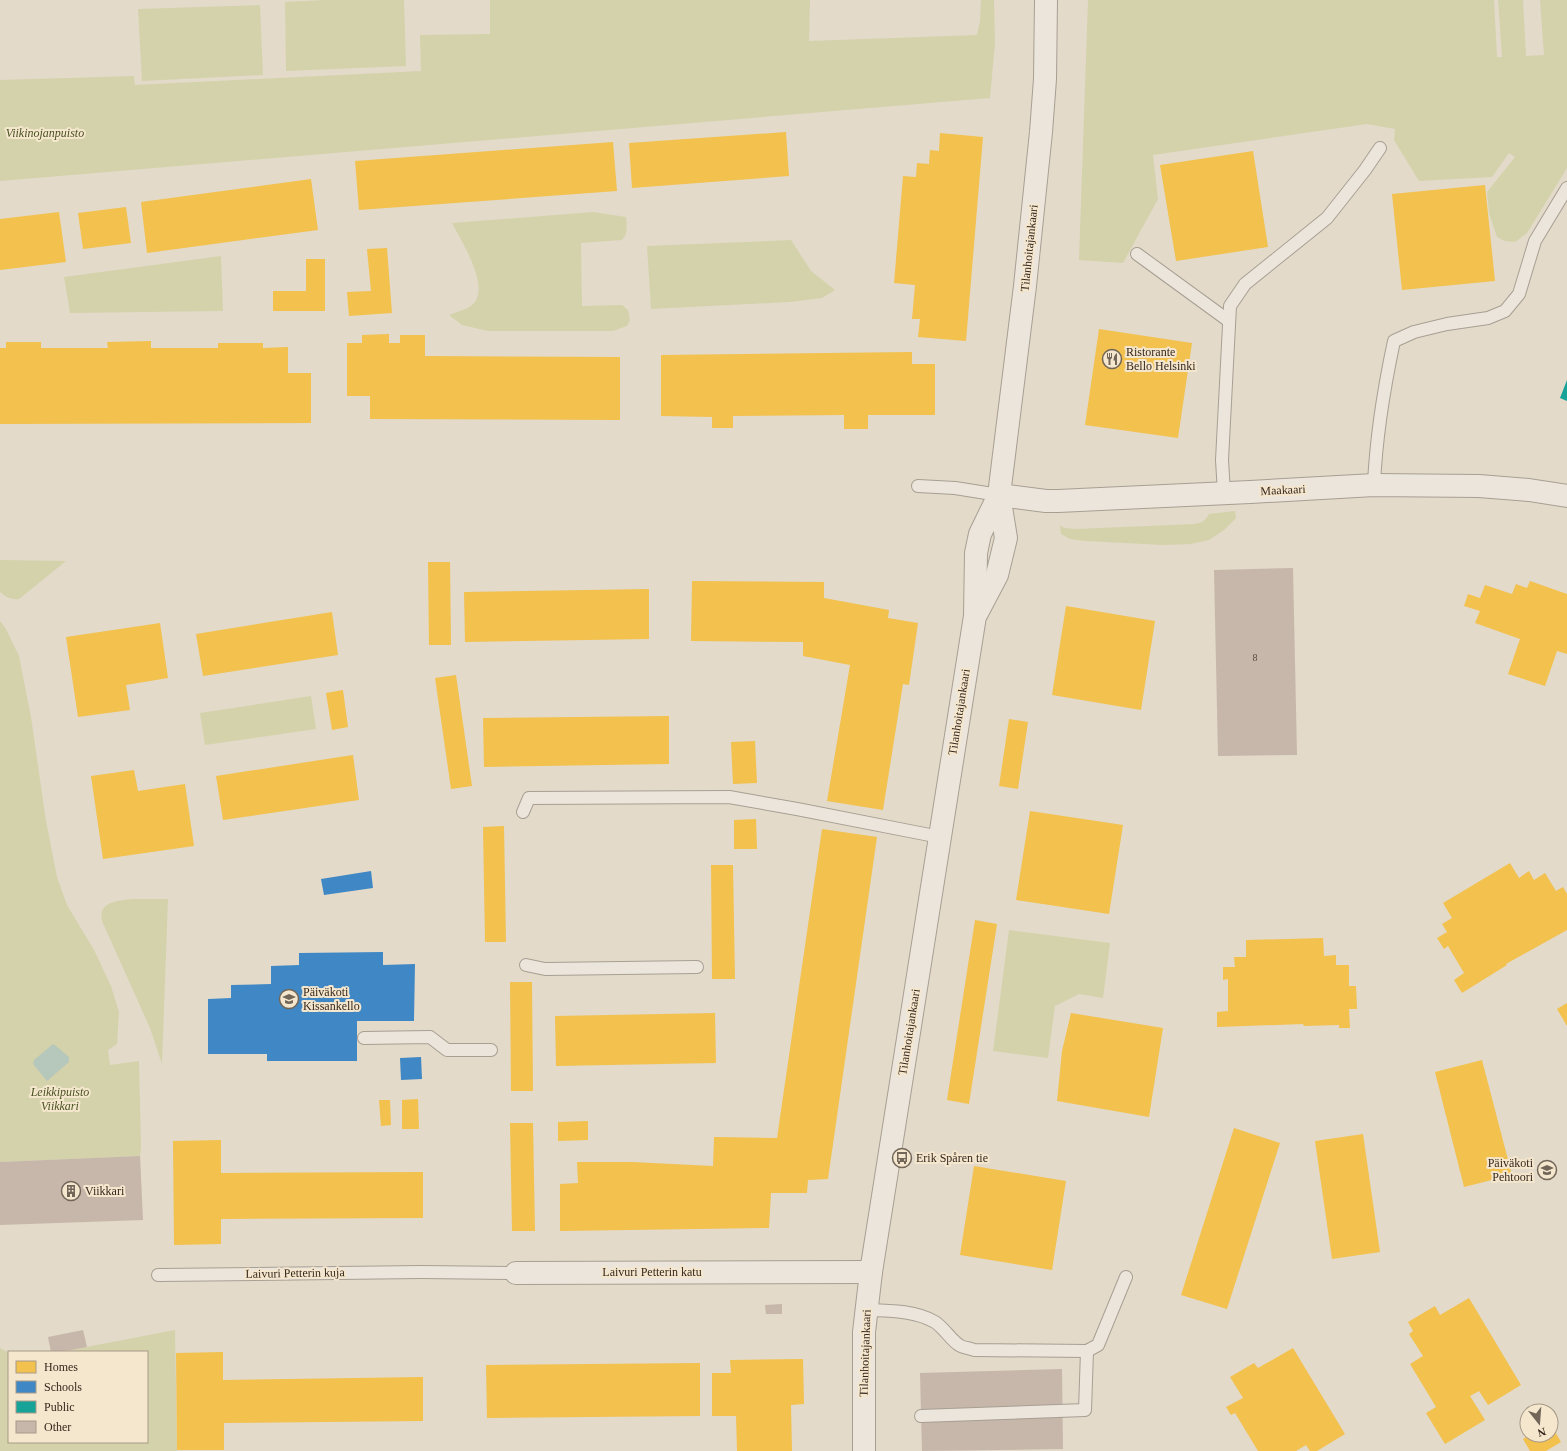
<svg xmlns="http://www.w3.org/2000/svg" width="1567" height="1451" font-family="'Times New Roman',serif">
<rect width="100%" height="100%" fill="#e3dac9"/>
<g fill="#d4d2ab">
<polygon points="325,0 404,0 406,66 286,71 285,2"/>
<polygon points="490,0 810,0 809,41 977,35 980,21 981,0 994,0 995,43 990,98 0,181 0,80 134,76 135,85 421,71 420,35 490,34"/>
<polygon points="1088,0 1494,0 1497,57 1502,57 1498,0 1523,0 1526,56 1544,55 1540,0 1567,0 1567,168 1527,233 1515,242 1505,241 1497,237 1489,213 1487,192 1515,157 1509,153 1492,177 1419,181 1394,140 1395,129 1367,124 1153,155 1158,199 1123,263 1079,260"/>
<polygon points="260,5 263,75 142,81 138,9"/>
<path d="M593,212l33,5c1,9 2,17 -4,23l-41,3 1,63 40,-1 6,5 2,10 -3,6 -14,5h-125l-26,-6 -13,-10c7,-3 17,-5 23,-10 20,-17 -11,-64 -20,-82z"/>
<polygon points="791,240 811,271 835,290 822,298 790,302 651,309 647,246"/>
<polygon points="221,256 223,311 70,313 64,277"/>
<path d="M1235,511l1,7 -12,12 -15,10 -18,4 -28,1 -78,-4 -15,-2 -9,-5 -1,-9 4,3 12,1 118,-5c8,-1 11,-3 15,-10z"/>
<path d="M0,560l66,1 -47,38c-8,1 -13,-2 -19,-7z"/>
<polygon points="0,621 6,629 19,656 31,717 46,821 57,877 67,905 94,950 111,986 119,1012 117,1044 108,1050 110,1065 139,1061 141,1147 140,1156 0,1162"/>
<polygon points="311,696 316,729 205,745 200,713"/>
<path d="M132,899h36l-6,165 -12,-36 -48,-107c0,-3 -1,-7 0,-10 4,-10 21,-11 30,-12z"/>
<polygon points="1009,930 1110,943 1103,998 1079,994 1055,1006 1048,1058 993,1051"/>
<polygon points="175,1330 177,1451 0,1451 0,1348 9,1353 9,1442 147,1442 147,1352 60,1352"/>
</g>
<polygon fill="#b6c7bb" points="53,1044 56,1046 69,1057 69,1062 47,1081 33,1064 34,1060"/>
<g fill="#f2c14e">
<polygon points="786,132 789,176 632,188 629,143"/>
<polygon points="940,133 983,137 966,341 918,337 920,319 912,319 915,285 894,283 903,176 916,177 917,163 929,164 930,150 939,151"/>
<polygon points="613,142 617,191 359,210 355,161"/>
<polygon points="1253,151 1268,247 1176,261 1160,165"/>
<polygon points="311,179 318,230 147,253 141,202"/>
<polygon points="1485,185 1495,281 1402,290 1392,194"/>
<polygon points="126,207 131,243 83,249 78,213"/>
<polygon points="59,212 66,262 0,270 0,219"/>
<polygon points="387,248 392,313 349,316 347,292 371,291 367,249"/>
<polygon points="306,259 325,259 325,311 273,311 273,291 306,291"/>
<polygon points="1099,329 1192,343 1178,438 1085,425"/>
<polygon points="389,334 389,343 400,343 400,335 425,335 425,356 620,357 620,420 370,419 370,396 347,396 347,343 362,343 362,335"/>
<polygon points="151,341 151,348 218,348 218,343 263,343 263,348 288,347 288,373 311,373 311,423 0,424 0,348 6,348 6,342 41,342 41,348 108,348 107,342"/>
<polygon points="912,352 912,364 935,364 935,415 868,415 868,429 844,429 844,415 733,416 733,428 712,428 712,417 661,416 661,355"/>
<polygon points="428,562 450,562 451,645 429,645"/>
<polygon points="692,581 824,582 824,598 889,610 888,618 918,623 909,685 903,684 883,810 827,801 850,665 803,656 803,642 691,641"/>
<polygon points="1530,581 1567,594 1567,654 1557,651 1545,686 1508,674 1520,639 1475,623 1480,611 1464,606 1468,594 1480,598 1485,585 1512,594 1516,584 1527,588"/>
<polygon points="649,589 649,639 465,642 464,592"/>
<polygon points="1066,606 1155,621 1141,710 1052,695"/>
<polygon points="332,612 338,655 203,676 196,634"/>
<polygon points="160,623 168,678 126,685 130,710 78,717 66,637"/>
<polygon points="456,675 472,786 451,789 435,678"/>
<polygon points="343,690 348,727 332,730 326,693"/>
<polygon points="669,716 669,764 484,767 483,718"/>
<polygon points="1009,719 1028,722 1018,789 999,786"/>
<polygon points="755,741 757,783 733,784 731,742"/>
<polygon points="353,755 359,800 223,820 216,776"/>
<polygon points="134,770 138,791 185,784 194,846 103,859 91,776"/>
<polygon points="1030,811 1123,825 1109,914 1016,900"/>
<polygon points="756,819 757,849 734,849 734,820"/>
<polygon points="504,826 506,942 485,942 483,827"/>
<polygon points="822,829 877,837 828,1179 808,1180 807,1193 771,1193 769,1228 560,1231 560,1184 578,1183 577,1162 632,1162 713,1166 714,1137 777,1138"/>
<polygon points="1510,863 1519,878 1529,871 1534,880 1545,873 1556,891 1563,887 1567,894 1567,930 1506,964 1507,965 1462,993 1454,980 1464,973 1448,946 1444,949 1437,938 1447,932 1442,924 1452,918 1443,903"/>
<polygon points="711,865 733,865 735,979 712,979"/>
<polygon points="975,920 997,924 969,1104 947,1100"/>
<polygon points="1323,938 1324,956 1336,955 1336,965 1349,965 1349,986 1356,986 1357,1009 1349,1009 1350,1028 1339,1028 1339,1025 1304,1026 1303,1024 1217,1027 1217,1012 1228,1011 1228,979 1223,980 1223,967 1235,967 1234,957 1246,957 1246,940"/>
<polygon points="510,982 532,982 533,1091 511,1091"/>
<polygon points="1567,1003 1567,1026 1557,1009"/>
<polygon points="715,1013 716,1063 556,1066 555,1016"/>
<polygon points="1071,1013 1163,1028 1149,1117 1057,1101 1062,1051"/>
<polygon points="1482,1060 1512,1175 1464,1187 1435,1072"/>
<polygon points="418,1099 419,1129 402,1129 402,1100"/>
<polygon points="379,1100 390,1100 391,1125 381,1126"/>
<polygon points="588,1121 588,1140 558,1141 558,1122"/>
<polygon points="510,1123 533,1123 535,1231 512,1231"/>
<polygon points="1234,1128 1280,1143 1227,1309 1181,1295"/>
<polygon points="1363,1134 1380,1252 1332,1259 1315,1141"/>
<polygon points="221,1140 221,1173 423,1172 423,1218 221,1219 221,1244 174,1245 173,1141"/>
<polygon points="974,1166 1066,1181 1052,1270 960,1255"/>
<polygon points="1469,1298 1521,1385 1488,1405 1479,1391 1470,1396 1485,1420 1445,1444 1426,1413 1436,1407 1410,1364 1423,1356 1409,1334 1413,1331 1408,1322 1435,1306 1440,1315"/>
<polygon points="1293,1348 1345,1434 1317,1451 1310,1451 1306,1445 1296,1451 1258,1451 1235,1413 1231,1415 1226,1407 1243,1398 1230,1377 1254,1363 1258,1368"/>
<polygon points="223,1352 223,1380 423,1377 423,1421 224,1423 224,1450 177,1450 176,1353"/>
<polygon points="803,1359 804,1404 791,1405 792,1451 737,1451 736,1416 712,1416 712,1373 731,1373 730,1360"/>
<polygon points="700,1363 700,1416 487,1418 486,1365"/>
<polygon points="1551,1425 1561,1442 1546,1451 1530,1451 1523,1439 1529,1435 1551,1435"/>
</g>
<g fill="#3f88c5">
<polygon points="371,871 373,888 324,895 321,879"/>
<polygon points="383,952 383,965 415,964 414,1021 357,1021 357,1061 267,1061 267,1054 208,1054 208,999 231,998 231,985 271,984 271,966 299,965 299,953"/>
<polygon points="421,1057 422,1079 401,1080 400,1058"/>
</g>
<polygon fill="#17a398" points="1567,380 1567,401 1560,398"/>
<g fill="#c6b7aa">
<polygon points="1293,568 1297,755 1218,756 1214,570"/>
<polygon points="140,1156 143,1220 0,1225 0,1162"/>
<polygon points="782,1304 782,1314 766,1314 765,1305"/>
<polygon points="83,1330 87,1347 60,1352 51,1352 48,1337"/>
<polygon points="1062,1369 1063,1449 922,1451 920,1373"/>
</g>
<g fill="none" stroke-linecap="round" stroke-linejoin="round">
<defs>
<g id="service">
<polyline points="1137,254 1229,321"/>
<path d="M1374,485c2,-49 10,-97 20,-144l20,-9 33,-8 41,-6 17,-7 14,-17 16,-53 32,-53"/>
<polyline points="918,486 955,488 999,495"/>
<polyline points="1224,493 1222,460 1230,306 1245,284 1327,218 1365,170 1380,148"/>
<polyline points="523,812 529,798 729,797 797,809 940,837"/>
<polyline points="526,965 545,969 697,967"/>
<polyline points="364,1038 430,1037 447,1050 491,1050"/>
<polyline points="158,1275 421,1272 516,1273"/>
<path d="M866,1310c23,1 48,0 69,12 9,6 16,18 24,23 4,3 11,3 15,5l113,1 11,-6 28,-68"/>
<polyline points="921,1416 1085,1410 1087,1351"/>
</g>
<g id="minor">
<polyline points="999,495 1046,501 1058,501 1250,492 1374,485 1479,486 1529,490 1567,496"/>
<polyline points="516,1273 871,1272"/>
</g>
<g id="tertiary">
<polyline points="977,613 997,575 1006,538 999,495 1025,286 1041,132 1045,79 1046,0"/>
<polyline points="864,1451 864,1332 871,1272 975,616 976,553 980,534 999,495"/>
</g>
</defs>
<use href="#service" stroke="#a89f93" stroke-width="14"/>
<use href="#minor" stroke="#a89f93" stroke-width="24"/>
<use href="#tertiary" stroke="#a89f93" stroke-width="24"/>
<use href="#service" stroke="#ebe5db" stroke-width="12"/>
<use href="#minor" stroke="#ebe5db" stroke-width="22"/>
<use href="#tertiary" stroke="#ebe5db" stroke-width="22"/>
</g>
<defs>
<symbol id="restaurant-ring" viewBox="-11 -11 22 22"><circle r="9.5" fill="#f5e7ce" stroke="#726659" stroke-width="1.5"/><path d="M-5-6h1v4h1v-4h1v4h1v-4h1v5L-1.5 .5V6h-2V.5L-5-1ZM5-6V6H3V1.5H1.5Q1.5-4 5-6Z" fill="#726659"/></symbol>
<symbol id="school-ring" viewBox="-11 -11 22 22"><circle r="9.5" fill="#f5e7ce" stroke="#726659" stroke-width="1.5"/><path d="M0-5L7-2L0 1L-7-2ZM-4 1L0 2.5L4 1V4Q0 6-4 4Z" fill="#726659"/></symbol>
<symbol id="bus-ring" viewBox="-11 -11 22 22"><circle r="9.5" fill="#f5e7ce" stroke="#726659" stroke-width="1.5"/><path d="M-5-6H5V4H4V6H2V4H-2V6H-4V4H-5ZM-3.5-4V0h7V-4ZM-3.5 1.2v1.5H-2V1.2ZM2 1.2v1.5H3.5V1.2Z" fill="#726659"/></symbol>
<symbol id="building-ring" viewBox="-11 -11 22 22"><circle r="9.5" fill="#f5e7ce" stroke="#726659" stroke-width="1.5"/><path d="M-4-6H4V6H1V3H-1V6H-4ZM-2.5-4.3h1.7v1.8h-1.7ZM.8-4.3h1.7v1.8H.8ZM-2.5-1h1.7V.8h-1.7ZM.8-1h1.7V.8H.8Z" fill="#726659"/></symbol>
</defs>
<g fill-rule="evenodd">
<use href="#restaurant-ring" x="1101" y="348" width="22" height="22"/>
<use href="#school-ring" x="278" y="988" width="22" height="22"/>
<use href="#bus-ring" x="891" y="1147" width="22" height="22"/>
<use href="#school-ring" x="1536" y="1159" width="22" height="22"/>
<use href="#building-ring" x="60" y="1180" width="22" height="22"/>
</g>
<g text-anchor="middle" stroke-width="4" stroke-linejoin="round" paint-order="stroke">
<g font-size="10" fill="#594b40">
<text x="1255" y="661">8</text>
</g>
<g font-size="12" font-style="italic" fill="#495222" stroke="#f5e7ce">
<text x="45" y="137">Viikinojanpuisto</text>
<text x="60" y="1096">Leikkipuisto<tspan x="60" dy="14">Viikkari</tspan></text>
</g>
<g font-size="12" fill="#35271c" stroke="#f5e7ce">
<text transform="translate(1029 248) rotate(-84)" y="4">Tilanhoitajankaari</text>
<text transform="translate(1283 490) rotate(-3)" y="4">Maakaari</text>
<text transform="translate(959 712) rotate(-81)" y="4">Tilanhoitajankaari</text>
<text transform="translate(909 1032) rotate(-81)" y="4">Tilanhoitajankaari</text>
<text x="652" y="1276">Laivuri Petterin katu</text>
<text transform="translate(295 1273) rotate(-1)" y="4">Laivuri Petterin kuja</text>
<text transform="translate(865 1353) rotate(-88)" y="4">Tilanhoitajankaari</text>
</g>
<g font-size="12" fill="#35271c" stroke="#f5e7ce" text-anchor="start">
<text x="1126" y="356">Ristorante<tspan x="1126" dy="14">Bello Helsinki</tspan></text>
<text x="303" y="996">Päiväkoti<tspan x="303" dy="14">Kissankello</tspan></text>
<text x="916" y="1162">Erik Spåren tie</text>
<text x="1533" y="1167" text-anchor="end">Päiväkoti<tspan x="1533" dy="14">Pehtoori</tspan></text>
<text x="85" y="1195">Viikkari</text>
</g>
</g>
<rect x="8" y="1351" width="140" height="92" fill="#f5e7ce" stroke="#a89a87"/>
<rect x="16" y="1361" width="20" height="12" fill="#f2c14e" stroke="#a89a87"/>
<text x="44" y="1371" font-size="12" fill="#35271c">Homes</text>
<rect x="16" y="1381" width="20" height="12" fill="#3f88c5" stroke="#a89a87"/>
<text x="44" y="1391" font-size="12" fill="#35271c">Schools</text>
<rect x="16" y="1401" width="20" height="12" fill="#17a398" stroke="#a89a87"/>
<text x="44" y="1411" font-size="12" fill="#35271c">Public</text>
<rect x="16" y="1421" width="20" height="12" fill="#c6b7aa" stroke="#a89a87"/>
<text x="44" y="1431" font-size="12" fill="#35271c">Other</text>
<g transform="translate(1539 1423) rotate(163)"><circle r="19" fill="#f5e7ce" stroke="#a89a87"/>
<path d="M0-3L7 15L0 10L-7 15Z" fill="#726659"/>
<text y="-6" font-size="11" font-weight="bold" text-anchor="middle" fill="#35271c">N</text>
</g>
</svg>
